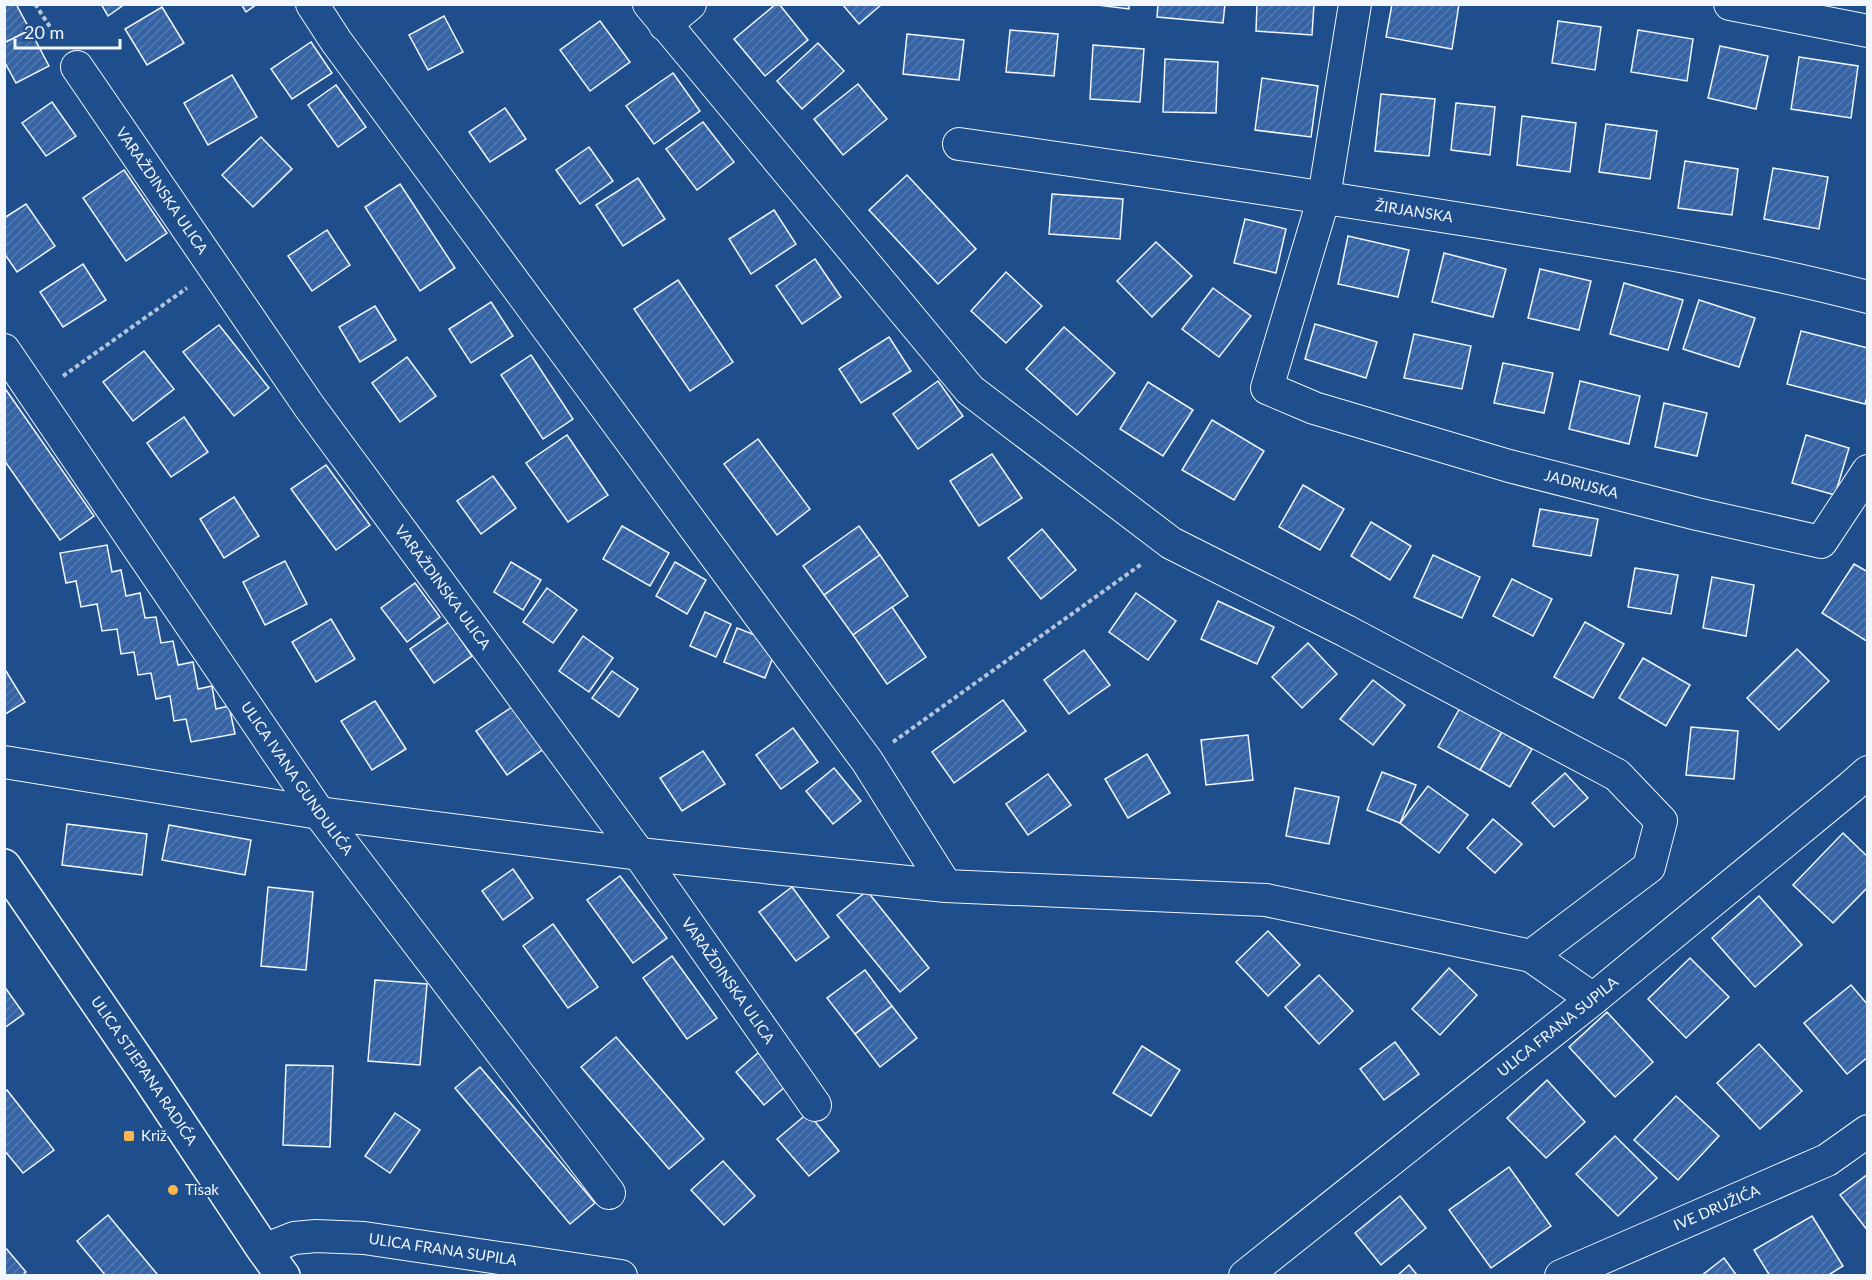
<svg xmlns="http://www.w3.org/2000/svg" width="1872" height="1280" font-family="Lato,sans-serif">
<defs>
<pattern id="building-hatch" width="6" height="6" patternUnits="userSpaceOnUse" patternTransform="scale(1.5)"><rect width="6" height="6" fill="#3563a3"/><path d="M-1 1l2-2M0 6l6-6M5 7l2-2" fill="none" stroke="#537ab1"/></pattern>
</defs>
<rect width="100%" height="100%" fill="#1f4e8c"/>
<g fill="url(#building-hatch)" stroke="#f2f6ff" stroke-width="1.5">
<polygon points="4,4 16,4 30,30 4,43"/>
<polygon points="101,4 125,4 108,16"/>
<polygon points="241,4 257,4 246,12"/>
<polygon points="776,4 779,4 808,40 765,76 734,39"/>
<polygon points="842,4 882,4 859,24"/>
<polygon points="1089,4 1129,4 1129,9"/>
<polygon points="1158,4 1225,4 1223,23 1157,17"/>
<polygon points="1257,4 1314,4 1312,35 1256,31"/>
<polygon points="1392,4 1459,4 1452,49 1386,37"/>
<polygon points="162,7 184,43 147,65 125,29"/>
<polygon points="444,16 463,52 428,70 409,35"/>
<polygon points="600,21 630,62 590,91 560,50"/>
<polygon points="1558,21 1601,27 1595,70 1552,63"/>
<polygon points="30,30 49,66 16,83 4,61 4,43"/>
<polygon points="1010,30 1058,34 1054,76 1006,72"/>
<polygon points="1638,30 1693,39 1687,81 1631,72"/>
<polygon points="907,34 964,40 959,80 903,74"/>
<polygon points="311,42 332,73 292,99 271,69"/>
<polygon points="818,43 844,71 802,109 777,81"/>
<polygon points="1093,45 1144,49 1140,102 1090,99"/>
<polygon points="1720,46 1768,56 1756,109 1708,98"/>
<polygon points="1799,57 1858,66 1851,118 1791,109"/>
<polygon points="1165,59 1218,62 1216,113 1163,112"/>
<polygon points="673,73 700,111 654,144 626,106"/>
<polygon points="232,75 257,117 208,145 184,103"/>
<polygon points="1262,78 1318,86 1311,137 1255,130"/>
<polygon points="858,84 887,119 843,155 814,119"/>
<polygon points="336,85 366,127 338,147 308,105"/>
<polygon points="1381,94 1435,99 1429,156 1375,151"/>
<polygon points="52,102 76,136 46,156 22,123"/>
<polygon points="1456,103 1495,107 1490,155 1451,150"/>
<polygon points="505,108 526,139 490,162 469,132"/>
<polygon points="1522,116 1576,123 1570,172 1517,165"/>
<polygon points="703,122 734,162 697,190 666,149"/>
<polygon points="1606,124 1657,131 1650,179 1599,172"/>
<polygon points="261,137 292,169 253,207 222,175"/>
<polygon points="589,147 613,181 580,204 556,170"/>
<polygon points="1685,161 1738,169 1732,215 1678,208"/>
<polygon points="1773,168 1828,177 1819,229 1764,219"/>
<polygon points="124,170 167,233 126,261 83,198"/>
<polygon points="907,175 976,249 938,284 869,210"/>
<polygon points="638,178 665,219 623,246 596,205"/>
<polygon points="400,184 455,268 420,291 365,207"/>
<polygon points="1052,194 1123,199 1120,239 1049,234"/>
<polygon points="26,204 55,246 17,272 4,253 4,218"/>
<polygon points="774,210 796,244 751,274 729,239"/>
<polygon points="1245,219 1286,229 1276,273 1234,263"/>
<polygon points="327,230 350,265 312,291 288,256"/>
<polygon points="1348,236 1409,250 1398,297 1338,284"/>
<polygon points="1156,242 1192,276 1152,317 1117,281"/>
<polygon points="1444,253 1506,269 1493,317 1432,302"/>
<polygon points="815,259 841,297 802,324 776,286"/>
<polygon points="83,264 106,300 63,327 40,292"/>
<polygon points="1540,269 1591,281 1579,330 1528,318"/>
<polygon points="1006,272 1042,306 1006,343 971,311"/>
<polygon points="678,280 733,362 690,391 634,309"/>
<polygon points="1624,283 1683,300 1668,350 1610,334"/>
<polygon points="1213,288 1251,316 1219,357 1182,329"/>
<polygon points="1699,300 1755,318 1739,367 1683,349"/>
<polygon points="491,302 513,336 471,363 449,329"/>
<polygon points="375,306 396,340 360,362 339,327"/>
<polygon points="1315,324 1377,342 1366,378 1305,359"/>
<polygon points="219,325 269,388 234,416 183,352"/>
<polygon points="1064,327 1115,373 1077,415 1026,369"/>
<polygon points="1801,331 1868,348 1868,393 1865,404 1787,384"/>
<polygon points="1414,334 1471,346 1462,389 1404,378"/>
<polygon points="889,337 911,371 861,403 839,369"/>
<polygon points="144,351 174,389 133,421 103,382"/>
<polygon points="531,355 573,419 543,439 501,375"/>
<polygon points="407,357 436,396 400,422 372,383"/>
<polygon points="1503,363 1553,373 1544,413 1494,403"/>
<polygon points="938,381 963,416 918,449 893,414"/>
<polygon points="1580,381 1640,396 1629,444 1569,429"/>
<polygon points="1148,382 1193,410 1163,456 1120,429"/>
<polygon points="4,387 94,516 60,540 4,460"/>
<polygon points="1664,403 1707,413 1697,456 1655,447"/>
<polygon points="184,417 208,452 171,477 147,443"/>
<polygon points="1212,420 1264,451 1234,500 1182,470"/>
<polygon points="567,435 608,495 568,522 526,463"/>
<polygon points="1806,435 1849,448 1835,495 1792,483"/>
<polygon points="758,439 810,509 777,535 724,464"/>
<polygon points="992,454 1022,498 979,526 950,481"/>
<polygon points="326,465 370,525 336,550 291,489"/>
<polygon points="493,476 516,508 481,534 457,501"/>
<polygon points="1303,485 1344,509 1320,550 1279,527"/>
<polygon points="234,497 259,536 224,558 200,519"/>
<polygon points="1540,509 1598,519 1591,556 1533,546"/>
<polygon points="1371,522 1411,546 1390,580 1351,556"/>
<polygon points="622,526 669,553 650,586 603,559"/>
<polygon points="859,526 880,555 824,595 803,566"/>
<polygon points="1042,529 1076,570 1041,599 1008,558"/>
<polygon points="107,545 112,572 121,570 126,596 140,593 145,618 156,617 161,643 173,641 178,665 193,662 198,689 212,686 216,709 229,706 235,734 191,742 186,719 174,721 170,696 156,699 151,673 138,675 134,652 121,654 117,629 102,631 97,604 81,607 76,581 66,583 60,553"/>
<polygon points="880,555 908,596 853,635 824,595"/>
<polygon points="1433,555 1480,577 1462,618 1414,597"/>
<polygon points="285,561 307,604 265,625 243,582"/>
<polygon points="511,562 541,580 523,610 494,592"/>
<polygon points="675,562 706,580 687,614 656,596"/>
<polygon points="1854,564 1868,572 1868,642 1822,613"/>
<polygon points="1635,568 1678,575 1671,614 1628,607"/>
<polygon points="1712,577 1754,585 1746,636 1703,628"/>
<polygon points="1512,579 1552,599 1533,636 1493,616"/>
<polygon points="415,583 440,617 407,642 381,608"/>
<polygon points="547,588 577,610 553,643 523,622"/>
<polygon points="1136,593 1176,621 1148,660 1109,632"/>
<polygon points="1218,601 1274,627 1257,664 1201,639"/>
<polygon points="892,607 926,657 887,684 853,635"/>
<polygon points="705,612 731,624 716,657 690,646"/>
<polygon points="331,619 355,659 316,682 292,642"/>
<polygon points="449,622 472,656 434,683 410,649"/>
<polygon points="1585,622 1624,644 1593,698 1554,677"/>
<polygon points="737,628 778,644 765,678 724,662"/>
<polygon points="583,636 613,658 589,692 559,671"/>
<polygon points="1308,643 1337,674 1302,708 1272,677"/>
<polygon points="1797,649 1829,681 1779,730 1747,698"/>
<polygon points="1084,650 1110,685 1069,714 1044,680"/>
<polygon points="1643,658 1690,685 1666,726 1619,698"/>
<polygon points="4,668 25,702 4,715"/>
<polygon points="612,671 638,689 619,717 592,698"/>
<polygon points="1373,680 1405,705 1373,745 1340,719"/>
<polygon points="1003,700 1026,731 954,783 932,752"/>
<polygon points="375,701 406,749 372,770 341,721"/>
<polygon points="515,705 545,748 507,775 476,731"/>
<polygon points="1460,708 1502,732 1480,770 1438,747"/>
<polygon points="1691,727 1738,731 1734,779 1686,775"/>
<polygon points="793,728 818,762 781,789 756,755"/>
<polygon points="1502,732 1532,749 1510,787 1480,770"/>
<polygon points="1248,735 1253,780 1206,785 1201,740"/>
<polygon points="703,751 725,784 682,811 660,778"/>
<polygon points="1147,754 1170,793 1128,818 1105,779"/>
<polygon points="834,768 861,801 833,824 806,791"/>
<polygon points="1382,772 1416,785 1400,823 1367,810"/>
<polygon points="1565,773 1588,798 1554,827 1532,803"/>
<polygon points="1048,774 1071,805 1028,835 1006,804"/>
<polygon points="1428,786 1468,815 1439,853 1400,823"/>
<polygon points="1295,788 1339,797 1329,844 1286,836"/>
<polygon points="1493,819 1522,844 1495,873 1467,848"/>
<polygon points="67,824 147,834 142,875 62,865"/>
<polygon points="169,825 251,840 245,875 162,860"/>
<polygon points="1843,833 1868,857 1868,887 1833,923 1793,885"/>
<polygon points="513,869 533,898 503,920 482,891"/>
<polygon points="620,876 667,938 633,963 587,900"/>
<polygon points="268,887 313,892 306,970 261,966"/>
<polygon points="792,887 829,937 796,961 759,912"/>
<polygon points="867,891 929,968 900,992 837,915"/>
<polygon points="1759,896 1802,945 1755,987 1712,938"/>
<polygon points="553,924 598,987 568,1008 523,946"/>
<polygon points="1268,931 1300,965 1268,996 1236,962"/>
<polygon points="672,956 717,1018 687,1039 643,978"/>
<polygon points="1690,958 1729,997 1686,1038 1648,999"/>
<polygon points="1449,968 1477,995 1440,1035 1412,1009"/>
<polygon points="865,970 892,1006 855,1034 827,998"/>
<polygon points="1319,975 1353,1011 1319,1044 1285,1007"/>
<polygon points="375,980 427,984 420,1065 368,1061"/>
<polygon points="1851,985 1868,1005 1868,1057 1847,1074 1804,1023"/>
<polygon points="4,986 24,1014 4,1028"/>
<polygon points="892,1006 917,1038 880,1067 855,1034"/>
<polygon points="1607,1012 1653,1062 1615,1097 1569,1047"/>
<polygon points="616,1037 704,1139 669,1169 581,1067"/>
<polygon points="1395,1042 1419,1074 1384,1100 1360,1069"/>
<polygon points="1759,1044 1802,1091 1760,1129 1717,1083"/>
<polygon points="1142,1046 1180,1070 1151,1116 1113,1093"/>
<polygon points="765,1047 793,1080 764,1105 736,1072"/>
<polygon points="286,1065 333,1066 330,1147 283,1145"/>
<polygon points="480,1067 595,1203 570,1224 455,1088"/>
<polygon points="1547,1080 1585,1122 1546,1158 1507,1118"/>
<polygon points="7,1090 54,1150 23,1173 4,1150 4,1092"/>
<polygon points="1676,1096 1719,1136 1678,1180 1634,1140"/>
<polygon points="395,1113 420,1130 390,1173 365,1156"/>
<polygon points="808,1113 839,1151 809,1176 777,1139"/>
<polygon points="1615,1136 1657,1178 1618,1216 1576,1174"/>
<polygon points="723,1161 755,1196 724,1225 691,1190"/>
<polygon points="1509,1167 1551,1226 1491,1268 1449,1210"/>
<polygon points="1868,1174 1868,1231 1840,1195"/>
<polygon points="1400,1196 1426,1228 1381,1265 1355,1233"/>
<polygon points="108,1215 157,1274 155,1276 106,1276 77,1241"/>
<polygon points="1812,1216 1843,1266 1827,1276 1770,1276 1754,1250"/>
<polygon points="4,1246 26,1272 22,1276 4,1276"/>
<polygon points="1724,1258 1737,1276 1701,1276"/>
<polygon points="1409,1265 1418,1276 1397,1276"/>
</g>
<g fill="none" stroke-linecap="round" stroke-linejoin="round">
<defs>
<g id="street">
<polyline points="312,4 336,41 867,761 946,886"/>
<polyline points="649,4 970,390 1171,543 1346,631 1617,775 1661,821 1649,867 1531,956"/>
<path id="s1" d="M1355,4l-31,193 -57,191 47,20 195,58 188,48 124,28 47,-71"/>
<polyline points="1730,4 1868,31"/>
<polyline points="665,25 690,4"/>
<path id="s2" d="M77,67l232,339 330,448 176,251"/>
<path id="s3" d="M959,144c176,25 352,51 527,79 128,21 256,41 382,74"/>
<path id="s4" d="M4,350l315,463 290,380"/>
<polyline points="4,762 319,813 639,854 946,886 1266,900 1531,956 1593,999"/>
<path id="s5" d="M264,1250l30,-12 22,-2 48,2 257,38"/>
<path id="s6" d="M1245,1276l348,-277 258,-212 17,-15"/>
<path id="s7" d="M1561,1276l266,-116 41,-29"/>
</g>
<g id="secondary">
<path id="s8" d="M4,866l144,210 116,174 19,26"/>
</g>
</defs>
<use href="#street" stroke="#f2f6ff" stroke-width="34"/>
<use href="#secondary" stroke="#f2f6ff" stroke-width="36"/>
<g stroke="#b3c4dc" stroke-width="4" stroke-dasharray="4.5 3" stroke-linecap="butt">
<polyline points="35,4 58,39"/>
<polyline points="63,376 187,288"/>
<polyline points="893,742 1143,563"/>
</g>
<use href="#street" stroke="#1f4e8c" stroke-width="32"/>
<use href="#secondary" stroke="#1f4e8c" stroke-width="33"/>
</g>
<g fill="#ffb74d" stroke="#1f4e8c" stroke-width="2">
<rect x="123" y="1130" width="12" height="12" rx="3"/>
<circle cx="173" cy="1190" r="6"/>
</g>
<g text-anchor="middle" stroke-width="4.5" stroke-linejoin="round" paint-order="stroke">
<g font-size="15" fill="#f2f6ff" stroke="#1f4e8c">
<text dy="5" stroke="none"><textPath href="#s2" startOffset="150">VARAŽDINSKA ULICA</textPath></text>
<text dy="5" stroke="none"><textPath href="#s3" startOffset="460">ŽIRJANSKA</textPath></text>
<text dy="5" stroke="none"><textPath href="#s1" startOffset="724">JADRIJSKA</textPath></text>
<text dy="5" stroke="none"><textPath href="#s2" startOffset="636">VARAŽDINSKA ULICA</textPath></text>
<text dy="5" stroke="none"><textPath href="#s4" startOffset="519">ULICA IVANA GUNDULIĆA</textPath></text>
<text dy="5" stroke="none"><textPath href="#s2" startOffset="1122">VARAŽDINSKA ULICA</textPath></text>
<text dy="5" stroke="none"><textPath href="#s6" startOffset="400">ULICA FRANA SUPILA</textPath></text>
<text dy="5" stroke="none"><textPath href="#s8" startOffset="248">ULICA STJEPANA RADIĆA</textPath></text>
<text dy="5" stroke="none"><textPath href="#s7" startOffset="170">IVE DRUŽIĆA</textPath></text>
<text dy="5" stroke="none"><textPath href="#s5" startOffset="182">ULICA FRANA SUPILA</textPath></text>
</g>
<g font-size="15" fill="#f2f6ff" stroke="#1f4e8c" text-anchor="start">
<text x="141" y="1141">Križ</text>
<text x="185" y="1195">Tisak</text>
</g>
</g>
<rect width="1872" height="1280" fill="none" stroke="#f2f6ff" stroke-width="12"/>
<path d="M15 39v9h105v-9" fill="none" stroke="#f2f6ff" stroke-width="3"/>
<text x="24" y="39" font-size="18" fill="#f2f6ff" stroke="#1f4e8c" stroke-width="4.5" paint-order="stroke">20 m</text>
</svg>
